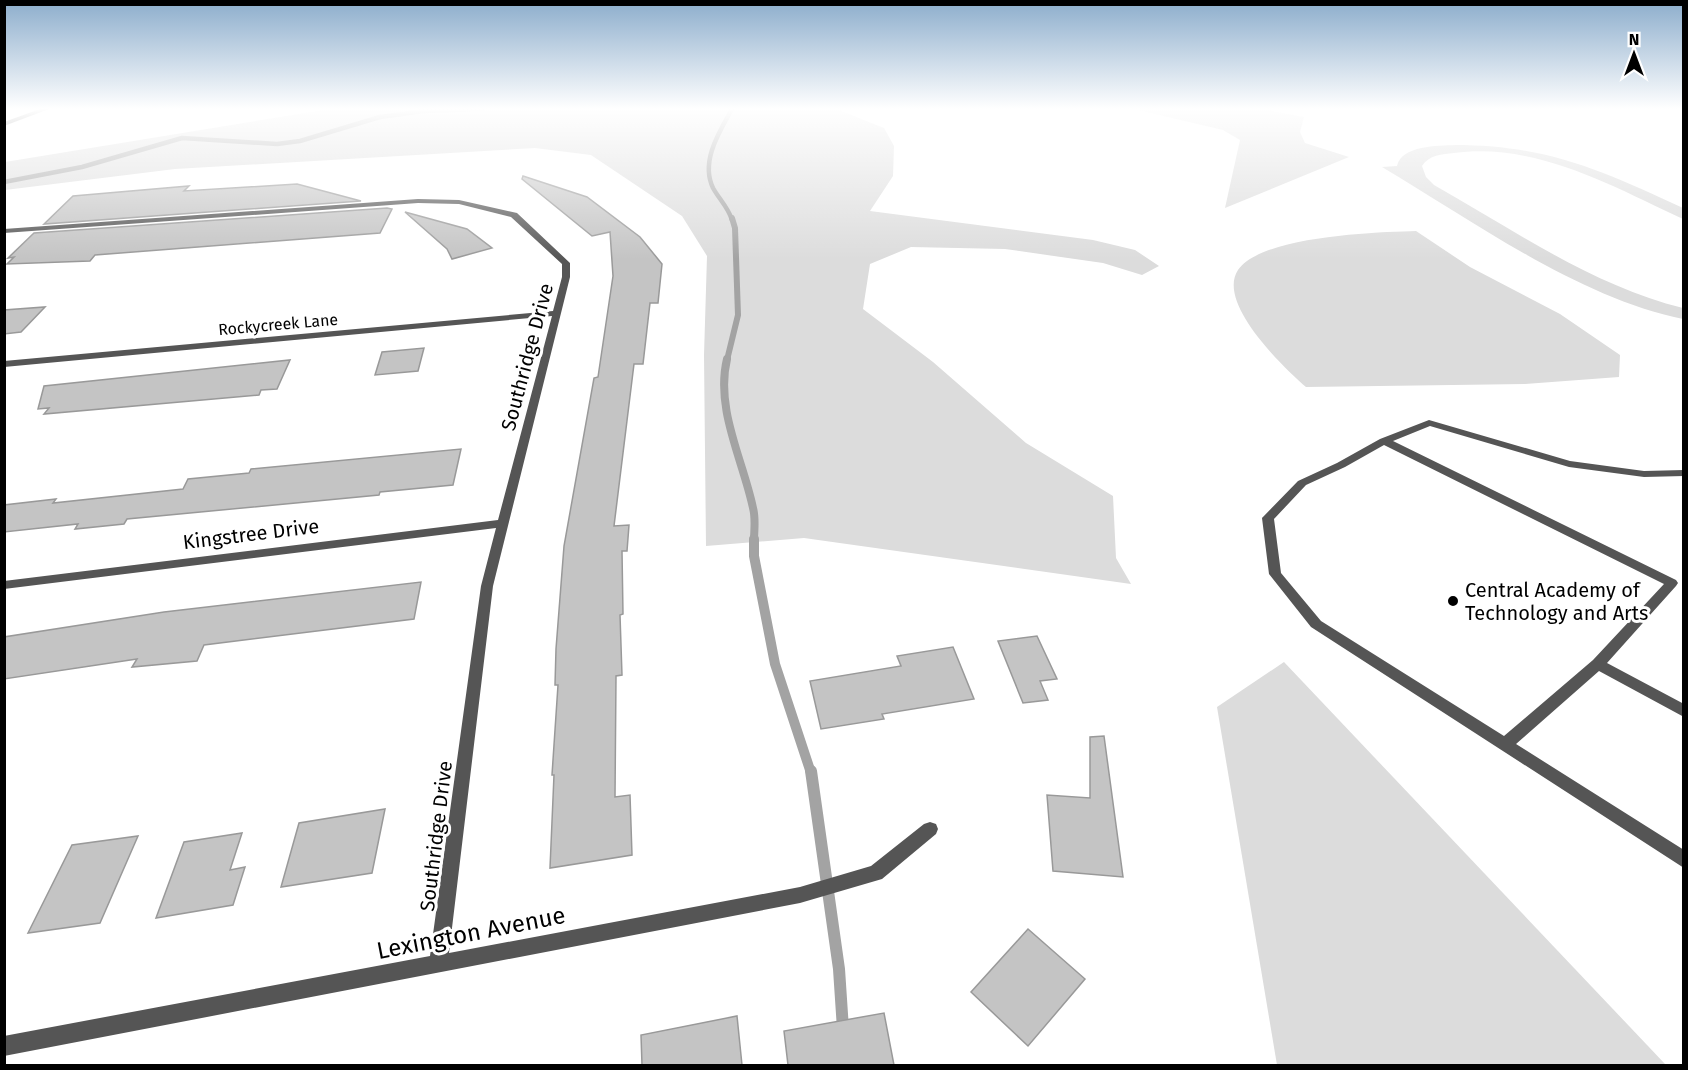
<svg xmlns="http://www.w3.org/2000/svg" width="1688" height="1070" font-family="'Fira Sans',sans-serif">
<rect width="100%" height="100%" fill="#fff"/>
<g fill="#dcdcdc">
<polygon points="329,109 836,109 884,128 894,146 893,176 870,211 1093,240 1135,250 1159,266 1142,275 1103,263 1005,249 911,247 870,264 863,309 933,362 1026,443 1113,496 1116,558 1131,584 804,538 706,546 704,355 707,256 682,216 591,155 535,148 175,169 5,190 5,162"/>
<polygon points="1134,109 1261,109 1304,117 1300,132 1305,143 1349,157 1225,208 1240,140 1223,130"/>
<path d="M1455,145c92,0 148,26 228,63v11c-71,-33 -147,-77 -229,-66 -12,1 -25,2 -32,13l4,11 8,8c80,45 159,101 249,123v11c-104,-21 -210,-98 -301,-152l15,-1c5,-21 41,-20 58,-21z"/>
<path d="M1416,231l54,36 90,47 60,41 -1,22 -94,7 -219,3c-22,-19 -90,-84 -68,-117 23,-34 139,-38 178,-39z"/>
<polygon points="1284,662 1666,1065 1277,1065 1217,707"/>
</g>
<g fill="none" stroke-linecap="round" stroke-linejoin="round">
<g stroke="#a3a3a3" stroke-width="4.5">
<path d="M732,109c-12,22 -32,52 -19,79 6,11 15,19 19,32"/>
<polyline points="4,182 82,167 182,138 277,144 300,141 380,117 424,111 483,109"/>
</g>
<polyline stroke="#a3a3a3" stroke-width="6" points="727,360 738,315 735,228 732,218"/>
<path stroke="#a3a3a3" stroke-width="8" d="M727,359c-12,50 16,101 26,149 3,11 1,22 1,33"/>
<polyline stroke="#a3a3a3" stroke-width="10" points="754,539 754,556 775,664 811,773"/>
<polyline stroke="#a3a3a3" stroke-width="12" points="811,771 839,969 843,1029"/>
</g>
<g fill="#c4c4c4" stroke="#999" stroke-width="1.5">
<polygon points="523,176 587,197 640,237 662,264 658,303 650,303 643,364 634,364 614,526 629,525 627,551 622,551 623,614 620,615 622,675 616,676 615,797 630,795 632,855 550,868 554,775 552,775 558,685 555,685 556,649 564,546 594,378 598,377 613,276 610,232 592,236 522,179"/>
<polygon points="297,184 361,201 44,224 73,196 189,186 184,191"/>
<polygon points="387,208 392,209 380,233 95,255 90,261 7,264 14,257 8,258 34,233"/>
<polygon points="405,212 467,229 492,248 452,259 447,249"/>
<polygon points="45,307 21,332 4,334 4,310"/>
<polygon points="424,348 418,371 375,375 382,352"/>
<polygon points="290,360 277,389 261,390 259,395 44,414 49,408 38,409 44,386"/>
<polygon points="461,449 453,485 380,492 379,495 127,519 124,524 75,529 78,524 4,532 4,505 56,499 53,503 183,489 188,479 249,473 251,469"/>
<polygon points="421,582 414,619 204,645 197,661 132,667 137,659 4,679 4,637 164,612"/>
<polygon points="1037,636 1057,679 1040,681 1048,700 1023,703 998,641"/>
<polygon points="953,647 974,699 882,714 884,719 821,729 810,681 901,666 897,656"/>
<polygon points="1104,736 1123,877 1053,871 1047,795 1090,798 1090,737"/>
<polygon points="385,809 372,873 281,887 299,823"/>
<polygon points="242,833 230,870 245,867 233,905 156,918 184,842"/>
<polygon points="138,836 100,923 28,933 72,845"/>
<polygon points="1028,929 1085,979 1028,1046 971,992"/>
<polygon points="884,1013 894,1065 788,1065 784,1031"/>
<polygon points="737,1016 742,1065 642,1065 641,1035"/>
</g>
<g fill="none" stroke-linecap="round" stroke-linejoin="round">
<path fill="#555" fill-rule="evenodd" d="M1429,420l141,41 74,10 40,-1v6l-40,1 -75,-10 -139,-41 -37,15 283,139 2,3 -2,3 -69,77 77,41v13l-85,-46 -83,73 168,106v18l-373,-241 -42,-53 -7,-56 36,-37 39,-18 43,-24zM1384,445l280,139 -71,76 -89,76 -183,-115 -40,-48 -7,-54 32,-34 39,-18z"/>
<g fill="#555" fill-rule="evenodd">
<polygon points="40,109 49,109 4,126 4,122"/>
<polygon points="418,199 459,200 517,213 570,263 570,277 493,586 449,953 800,887 871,866 924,824 930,822 936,824 938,829 936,834 882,879 800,903 4,1056 4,1036 430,956 481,586 496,528 4,589 4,581 498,520 552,316 4,367 4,361 553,311 562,277 562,264 511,217 459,204 418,203 4,233 4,229"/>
</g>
</g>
<linearGradient id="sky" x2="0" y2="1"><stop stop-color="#8cadcc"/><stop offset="0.42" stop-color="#fff"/><stop offset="1" stop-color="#fff" stop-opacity="0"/></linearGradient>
<rect width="1688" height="259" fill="url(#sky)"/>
<circle fill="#000" stroke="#fff" stroke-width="2" cx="1453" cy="601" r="6"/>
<g text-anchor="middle" stroke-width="6" stroke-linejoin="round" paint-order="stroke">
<g font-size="16" fill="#000" stroke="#fff">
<text transform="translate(278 324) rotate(-5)" y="6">Rockycreek Lane</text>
</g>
<g font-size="20" fill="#000" stroke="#fff">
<text transform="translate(527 357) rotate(-75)" y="7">Southridge Drive</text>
<text transform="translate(251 534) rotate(-7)" y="7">Kingstree Drive</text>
<text transform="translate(436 836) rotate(-83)" y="7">Southridge Drive</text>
</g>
<g font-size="20" fill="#000" stroke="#fff" text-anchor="start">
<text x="1465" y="597">Central Academy of<tspan x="1465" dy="23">Technology and Arts</tspan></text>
</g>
<g font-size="24" fill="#000" stroke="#fff">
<text transform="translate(471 933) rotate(-11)" y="8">Lexington Avenue</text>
</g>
</g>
<rect width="1688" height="1070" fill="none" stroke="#000000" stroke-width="12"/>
<g transform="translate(1634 54)" stroke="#ffffff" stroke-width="4.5" paint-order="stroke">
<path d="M0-4.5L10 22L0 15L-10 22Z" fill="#000000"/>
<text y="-9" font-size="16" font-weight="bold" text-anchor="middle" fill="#000000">N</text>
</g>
</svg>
